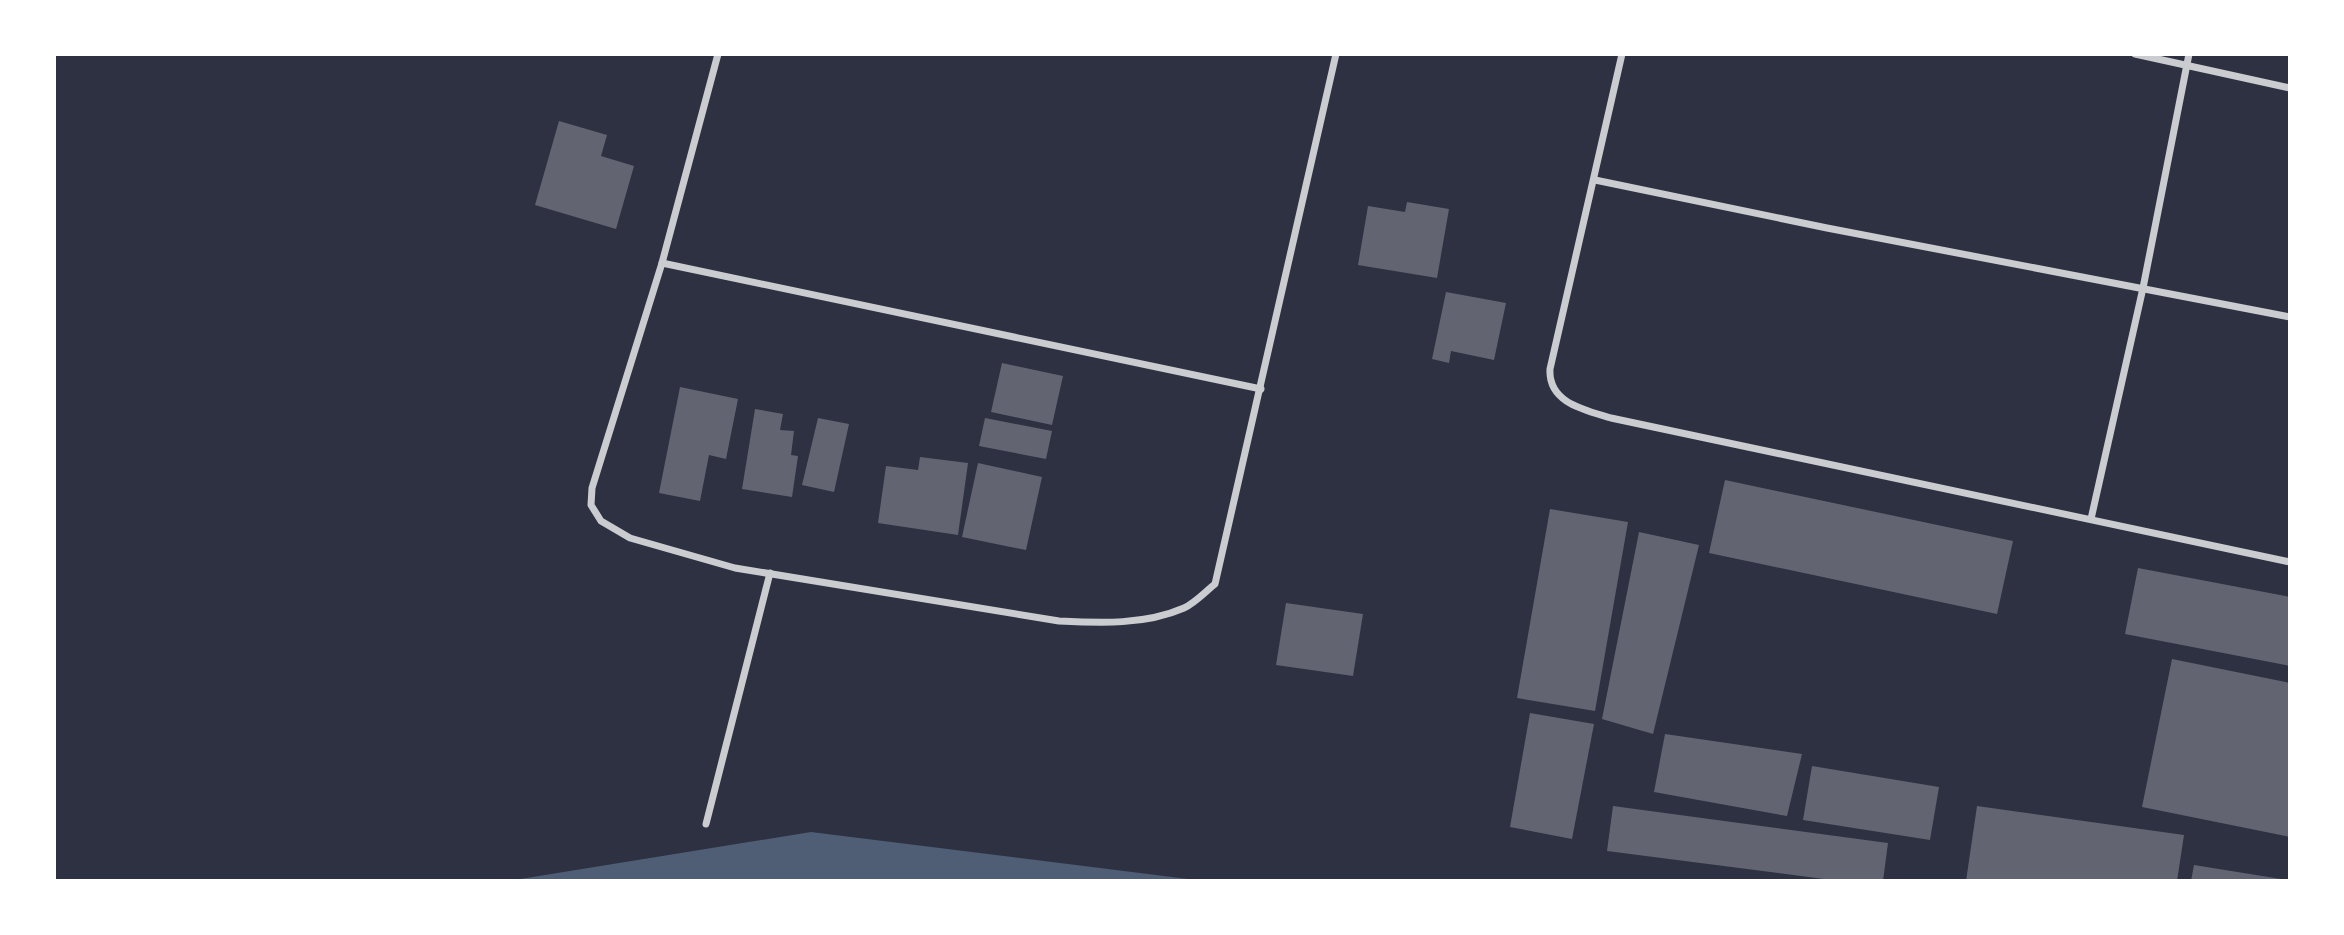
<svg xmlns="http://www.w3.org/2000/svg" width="2344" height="935" font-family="Overpass,sans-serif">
<rect width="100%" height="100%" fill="#2d3142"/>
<polygon fill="#4f5d75" points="811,832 1204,881 508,881"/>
<g fill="#626471">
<polygon points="559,121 607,135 601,156 634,166 616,229 535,205"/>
<polygon points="1407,202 1449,209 1437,278 1358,265 1368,206 1405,212"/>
<polygon points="1446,292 1506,303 1494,360 1451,351 1449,363 1432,359"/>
<polygon points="1002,363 1063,376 1052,425 991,412"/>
<polygon points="680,387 738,399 726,459 709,455 700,501 659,493"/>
<polygon points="755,409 783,414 780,430 794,431 791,455 798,456 792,497 742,489"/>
<polygon points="818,418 849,424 834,492 802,485"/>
<polygon points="985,418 1052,431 1046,459 979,446"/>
<polygon points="920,457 968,463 958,535 878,523 886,466 918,470"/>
<polygon points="978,463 1042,477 1026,550 962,537"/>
<polygon points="1725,480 2013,541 1997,614 1709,553"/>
<polygon points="1550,509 1628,522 1595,711 1517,698"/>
<polygon points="1639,532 1699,545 1653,734 1602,719"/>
<polygon points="2138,568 2290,597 2290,666 2125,634"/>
<polygon points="1286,603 1363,614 1353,676 1276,665"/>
<polygon points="2172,659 2290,683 2290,837 2142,807"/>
<polygon points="1530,713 1594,724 1572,839 1510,827"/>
<polygon points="1665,734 1802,754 1787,816 1654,792"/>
<polygon points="1812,766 1939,787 1930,840 1803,820"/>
<polygon points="1613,806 1888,843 1883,881 1839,881 1607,851"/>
<polygon points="1977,806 2184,835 2177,881 1966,881"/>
<polygon points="2194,865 2281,879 2281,881 2191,881"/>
</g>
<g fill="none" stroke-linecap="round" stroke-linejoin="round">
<g stroke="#caccd0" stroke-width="7">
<path d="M718,54l-56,209 -70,225 -1,17 10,16 29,17 105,30 324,53c42,2 86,4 125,-13 11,-5 21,-16 31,-24l121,-530"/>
<path d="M1622,54l-72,315c-2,34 35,41 61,49l679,144"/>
<polyline points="2135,54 2290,88"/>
<polyline points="1595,180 1827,228 2290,317"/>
<polyline points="662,263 1261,389"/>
<polyline points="2091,519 2143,288 2189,54"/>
<polyline points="706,824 770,573"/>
</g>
</g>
<rect width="2344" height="935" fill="none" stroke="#ffffff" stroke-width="112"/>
</svg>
